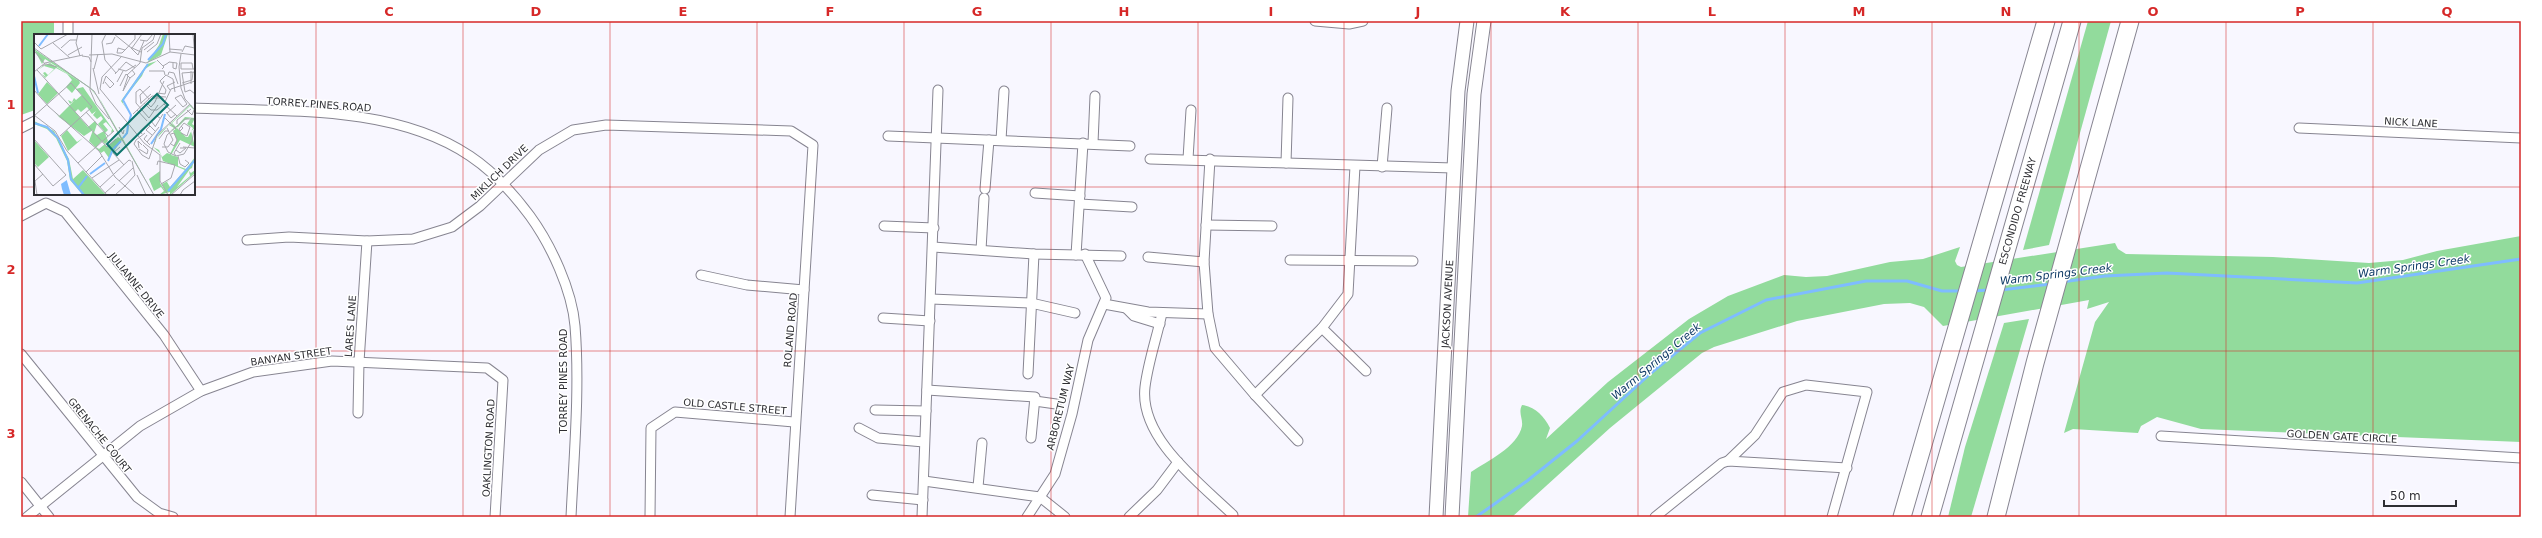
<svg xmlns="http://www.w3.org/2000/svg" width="2542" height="538" font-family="'DejaVu Sans',sans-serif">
<rect width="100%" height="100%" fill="#f8f7ff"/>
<g fill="#92db9c">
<polygon points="21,21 54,21 54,35 35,35 35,110 21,115"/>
<polygon points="2088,21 2111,21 2049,245 2023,250"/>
<path d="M2521,236v206l-320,-13 -44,-12 -16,9 -3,7 -65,-4 -9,4 31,-111 14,-20 -22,7 2,-9 -146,26 -19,-19 -14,-4 -26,1 -87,17 -83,26 -12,6 -92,75 -98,89h-44l3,-45c16,-11 47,-25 51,-46 1,-8 -4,-13 0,-21 13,2 22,11 28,23l-4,11 62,-57 81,-63 39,-23 56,-21 22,2 21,-1 63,-14 33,-3 37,-12 -5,14 2,4 4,2 154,-24 3,6 8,5 147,3 96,6 34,-3 34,-9z"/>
<polygon points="2029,319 1971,517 1948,517 1965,447 2004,323"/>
</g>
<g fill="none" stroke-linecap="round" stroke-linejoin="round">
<g stroke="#7ebcff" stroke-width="3">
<polyline points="2062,282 2105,276 2167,273 2357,283 2521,259"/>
<polyline points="2001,290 2051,284"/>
<polyline points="1973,291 1989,290"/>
<polyline points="1476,517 1527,481 1577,441 1651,373 1700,333 1766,300 1866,281 1907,281 1942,291 1961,291"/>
</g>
<defs>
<g id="street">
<polyline points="1315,21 1349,24 1363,21"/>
<polyline points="68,35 68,21"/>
<path d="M194,108c89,4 199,-4 276,48 24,16 43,37 60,60 21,29 42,74 45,110 5,62 -1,128 -4,191"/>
<polyline points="21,128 35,121"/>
<polyline points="2299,128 2521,138"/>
<polyline points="888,136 1130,146"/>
<polyline points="1001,140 1004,91"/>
<polyline points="1093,143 1095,96"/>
<polyline points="1150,159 1453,168"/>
<polyline points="1188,159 1191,110"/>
<polyline points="1210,159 1204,262 1208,314 1215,348 1255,395 1298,441"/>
<polyline points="1286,163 1288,98"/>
<polyline points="1382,167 1387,108"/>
<polyline points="985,189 989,140"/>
<polyline points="1035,193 1080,196"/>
<polyline points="1080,204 1132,207"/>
<polyline points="21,216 46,203 65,212 164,335 201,391"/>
<polyline points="1206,225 1272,226"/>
<polyline points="884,226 934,228"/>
<polyline points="247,240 289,237 367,241 413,239 452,227 480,206 539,150 573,130 606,125 791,131 813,145 790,517"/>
<polyline points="933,247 1034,254 1121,256"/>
<polyline points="981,250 984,198"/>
<polyline points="1076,255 1083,143"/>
<polyline points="1148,257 1204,262"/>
<polyline points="1290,260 1413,261"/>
<polyline points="701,275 747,285 804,290"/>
<polyline points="931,299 1031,303 1075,313"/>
<polyline points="1104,304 1148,312 1208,314"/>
<polyline points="1127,309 1134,316 1160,324"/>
<path d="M1162,313c-5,24 -14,49 -17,74 -6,51 55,96 88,128"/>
<polyline points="883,318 930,321"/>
<polyline points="1322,328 1366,371"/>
<polyline points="21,354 137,497 159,513 173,517"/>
<polyline points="1028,374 1034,254"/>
<polyline points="927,390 1035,397 1031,438"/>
<polyline points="1255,395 1322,328 1348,294 1355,166"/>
<polyline points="1035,401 1056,404"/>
<polyline points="875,410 926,411"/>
<polyline points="358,413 359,362 367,241"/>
<polyline points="859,428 878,438 924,442"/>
<polyline points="2161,436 2521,458"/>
<polyline points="1728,461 1755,435 1783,392 1806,385 1867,392 1832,517"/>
<polyline points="924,481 1040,497 1065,517"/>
<polyline points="21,482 49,517"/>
<polyline points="978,487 982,443"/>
<polyline points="872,495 923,500"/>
<polyline points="27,517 140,426 201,391 253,372 332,361 487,368 503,380 495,517"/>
<polyline points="650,517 651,428 675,412 794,422"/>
<polyline points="922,517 938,90"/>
<polyline points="1027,517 1055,474 1072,414 1088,340 1106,298 1085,254"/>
<polyline points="1129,517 1157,490 1178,462"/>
<polyline points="1655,517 1722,463 1728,461 1847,468"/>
</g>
<g id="secondary">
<polyline points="1436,517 1458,91 1467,21"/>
<polyline points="1452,517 1474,94 1484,21"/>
</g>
<g id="highway">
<polyline points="1902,517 2046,21"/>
<polyline points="1930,517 2072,21"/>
<polyline points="1996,517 2035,363 2130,21"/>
</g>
</defs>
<use href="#street" stroke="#878591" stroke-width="11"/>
<use href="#secondary" stroke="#878591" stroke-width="15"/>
<use href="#highway" stroke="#878591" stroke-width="19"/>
<use href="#street" stroke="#fff" stroke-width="9"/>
<use href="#secondary" stroke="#fff" stroke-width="13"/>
<use href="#highway" stroke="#fff" stroke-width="17"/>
</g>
<path fill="none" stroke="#d62828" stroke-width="1" stroke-opacity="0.55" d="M169,21v14M316,21v496M463,21v496M610,21v496M757,21v496M904,21v496M1051,21v496M1198,21v496M1344,21v496M1491,21v496M1638,21v496M1785,21v496M1932,21v496M2079,21v496M2226,21v496M2373,21v496M21,187h14M194,187h2327M169,194v323M21,351h2500"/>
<g text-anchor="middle" stroke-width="3" stroke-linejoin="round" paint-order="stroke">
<g font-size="10" fill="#2e2e33" stroke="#fff">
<text transform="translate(319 104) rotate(4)" y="4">TORREY PINES ROAD</text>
<text transform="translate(2411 122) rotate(3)" y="4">NICK LANE</text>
<text transform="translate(499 172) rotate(-44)" y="4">MIKLICH DRIVE</text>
<text transform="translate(2017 211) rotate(-74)" y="4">ESCONDIDO FREEWAY</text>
<text transform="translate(137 285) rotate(51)" y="4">JULIANNE DRIVE</text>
<text transform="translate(1447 304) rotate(-87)" y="4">JACKSON AVENUE</text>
<text transform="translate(350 326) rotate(-86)" y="4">LARES LANE</text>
<text transform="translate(790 330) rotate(-85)" y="4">ROLAND ROAD</text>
<text transform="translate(291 356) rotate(-8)" y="4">BANYAN STREET</text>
<text transform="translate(563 381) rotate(-90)" y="4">TORREY PINES ROAD</text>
<text transform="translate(735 406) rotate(5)" y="4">OLD CASTLE STREET</text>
<text transform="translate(1060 407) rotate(-76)" y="4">ARBORETUM WAY</text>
<text transform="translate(100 435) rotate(51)" y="4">GRENACHE COURT</text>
<text transform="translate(2342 436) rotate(3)" y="4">GOLDEN GATE CIRCLE</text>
<text transform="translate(488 448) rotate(-87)" y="4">OAKLINGTON ROAD</text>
</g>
<g font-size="11" font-style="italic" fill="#0f3b66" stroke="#fff">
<text transform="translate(2414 266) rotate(-8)" y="4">Warm Springs Creek</text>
<text transform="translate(2056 274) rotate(-7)" y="4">Warm Springs Creek</text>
<text transform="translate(1656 361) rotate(-40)" y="4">Warm Springs Creek</text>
</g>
</g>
<g transform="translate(34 34)">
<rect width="161" height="161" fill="#f8f7ff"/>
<path d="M129,0h5l-7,21 -14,8 12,-18zM0,15l57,39 10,13 21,37 5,-6 1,-10 1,2 -1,9 -5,6 31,56 -32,-55 -13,18 -5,-7 -3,2 -12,-12 4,-11 -9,6 -25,-19 -5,-6 5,5 16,-16 -5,4 -2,-4 4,2 2,-4 2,2 6,-5 -6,-6 7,-2 31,44 -3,2 1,-4 -6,-7 -3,2 5,6 -3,3 3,8 -3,3 -3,-3 -6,6 3,2 6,-5 2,3 11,-10 3,2 -21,-39 -10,-12 -45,-29 -3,5zM53,73l5,7 4,-3 -3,4 4,4 4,-3 2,3 -5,5 6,7 -7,4 -3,-2 3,-9 -2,-3 -7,6 -13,-15 3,-3 3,3zM123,27l-12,8 -3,7 -18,23 -1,4 8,12 -2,7 2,-7 -10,-14 26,-37zM16,29l29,18 1,2 -8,10 -6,-6 6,-7 -5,-6 -11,-6 -11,10 -3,-4 4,3 -3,-4 2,-1 3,3 6,-6 -10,-3 -6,4 3,3 -3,-3 5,-4zM13,48l11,11 -11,11 -9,-10zM156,71h1l4,6 -5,-5 -18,17 4,4 9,-10 10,1 -3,6 3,2v7l-1,-4 -3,2 4,16 -15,-7 -9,15 7,2v9l8,3 9,-12 -3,11 -2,1 -13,18 13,-11 -1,-5 2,2 4,-3v3l-25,22v-3l-11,3 5,-4 -3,-4 -7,4 -5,-12 11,-8v12l6,9 -4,-8 8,-4 -3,2 3,5 15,-17 -22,-9 -3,-8 -7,-6 2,-6 5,-8 10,-9 4,3v2l-4,2 4,-3 -5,-3 -12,13 -4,9 6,3 3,7 5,-4 3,1 7,-14 -4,-9 5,-4 -3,1 -4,-5zM157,84l-4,6 6,4 -5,9h-2l-9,-9 8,-8zM0,87l20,10 15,28 4,20 10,-9 23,25 -24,-1 -12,-14 -3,-19 -11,-23 -9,-9 -13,-5zM33,96l10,12 6,-4 -15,13 -7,-15zM0,106l15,17 -11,10 -4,-4z" fill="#92db9c" fill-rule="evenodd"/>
<path d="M33,146v1l4,14h-7l-2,-6 -1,-5z" fill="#7ebcff"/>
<path fill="none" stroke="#7ebcff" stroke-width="2" d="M5,12l9,-12M114,26l15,-16 3,-10M0,42l4,17M95,88l2,-7 -8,-15 25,-36M0,89l13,4 11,11 10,22 3,19 13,16M89,104l4,-5 1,-8M117,110l10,-15 4,-15M74,127l5,-12 8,-8M56,140l15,-11M44,154l9,-12M134,157l27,-31"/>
<path fill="none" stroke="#a7a7ad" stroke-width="1" d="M44,0l-2,9 4,13M58,0l-2,56 6,14 13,15M80,0l16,13 11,5M135,0l1,18M159,0l2,23M106,6l7,1 6,-7M0,8l7,7 27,-15M19,9l17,15M72,10l6,-1 3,-6M0,14l60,43 60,104M27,14l9,-8h7M97,14l7,7 6,-14M98,14l10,-14M135,15l13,1M91,16l-7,-2 -1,5h5l4,-4 9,-10v-5M110,16l10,-8M1,18l10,12M113,18l10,-8 4,-10M148,18l3,-6 10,2M147,20l-2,13 2,21 4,11 10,11M34,21l14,-8M55,21l23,-1 34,9 24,-11 25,3M48,22l7,1 2,5M88,22l-20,21 -2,12 44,54 16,12v26l8,14M71,26l-3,-18 4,-8M71,26l11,13M123,26l7,7 -2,2M106,29l2,-15 11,-8 2,-6M8,32l4,-2 11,3M129,32l5,-3 1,-1 8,1 -1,6 -3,-1v-5M59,34l6,26M60,35l4,-15M84,35l8,2 10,-6M159,35l-1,-6h-11v6h13M3,36l70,77 9,-8M115,37h15l1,4M157,37v13M0,38l11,-9 38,-8M161,38l-13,1 3,19 5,-2 5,4M81,40l11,-12 9,6M92,40l4,4 5,-4 -3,-4M93,41l13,-12M134,41l1,-3 5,1 4,11M94,42l-5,15 7,-13M83,48l6,-11M148,49l10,-3 1,-8M69,50l3,-8 8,8 -4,4 -5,-6M86,52l6,-12M0,56l15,17M136,56l-3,-4 8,-4M123,59l8,1 1,-4 -6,-9 6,-6 7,4 2,13M147,61l6,9 -4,3 -8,-9zM119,64h10v3M115,65l-9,-10 -4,3v11l13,15 9,-13M107,69l10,-9M110,69l7,7h6l7,-6 7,-15 24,-8M113,69l4,4 4,-5 9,-21M107,70l-1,-9 10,-9M130,70l13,12M14,72l51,45 16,26 20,18M107,75l10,-9M103,76l10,11M153,76l5,5 2,-5M52,78l22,24M132,78l5,6 5,-4M133,79l9,-8M99,80l19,-18 14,1M0,81l21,16 12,20 40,44M0,82l37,-33 21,24 -32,29M131,84l11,11M143,90v-4l14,-11M116,92l-4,4 6,5M121,92l-4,-5 6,-5 3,2M85,93l4,7 1,-4M121,93l8,-13M160,96l-2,11 -8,13 -8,2 -8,-4 -4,-8 3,-9 18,-16h10M111,99l-9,7 -2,4 8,11 7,4M147,99l6,3 3,-9 -6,-4 -5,6 1,2 3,-3 -2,-2M108,100l-2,-3 8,-7 7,7M113,101l-3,4 6,6M0,105l32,36 -13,11 -19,-22M125,105l6,-8h4M113,108l12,-15M137,110l3,2 3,-6 -3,-7 -3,1M86,113l-7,6 11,12M128,113h6l5,-7 -6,-12M149,113l12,1M105,114l-1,-7 4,4M105,115l8,5 1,-4 -5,-5M142,116l4,3 6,-5h-6M142,122l-2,-3 6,-10M144,122l2,8 5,3 4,-4 -4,-3M115,125l8,-24 33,-31M98,127l3,14M44,129l36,-32M123,131l1,-4 17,4 -4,13 -10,6M52,138l16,-16M103,141l9,20M58,144l27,-18M85,147l14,-13M91,152l10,-11M66,153l29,-27 2,1M71,159l10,-9M3,161l-2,-14 8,-7M81,161l10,-9M137,161l24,-21M146,161l3,-5 12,-9"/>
<path fill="#0f766e" fill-opacity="0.15" stroke="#0f766e" stroke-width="2" d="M123,60l11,11 -51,50 -10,-11z"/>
<rect width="161" height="161" fill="none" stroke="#2e2e33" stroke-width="2"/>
</g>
<rect width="2542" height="538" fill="none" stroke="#ffffff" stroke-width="44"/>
<path d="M2384 500v6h72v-6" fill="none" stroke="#2e2e33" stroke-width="2"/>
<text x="2390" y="500" font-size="12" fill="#2e2e33" stroke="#ffffff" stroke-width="3" paint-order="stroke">50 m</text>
<rect x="22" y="22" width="2498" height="494" fill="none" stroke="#d62828" stroke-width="1.5"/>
<g font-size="13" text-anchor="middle" font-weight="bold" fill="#d62828">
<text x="95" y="16">A</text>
<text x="242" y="16">B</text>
<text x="389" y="16">C</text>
<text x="536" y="16">D</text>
<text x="683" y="16">E</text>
<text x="830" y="16">F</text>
<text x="977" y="16">G</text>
<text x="1124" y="16">H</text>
<text x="1271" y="16">I</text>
<text x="1418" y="16">J</text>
<text x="1565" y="16">K</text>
<text x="1712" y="16">L</text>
<text x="1859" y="16">M</text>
<text x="2006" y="16">N</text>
<text x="2153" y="16">O</text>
<text x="2300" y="16">P</text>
<text x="2447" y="16">Q</text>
<text x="11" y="109">1</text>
<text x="11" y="274">2</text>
<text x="11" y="438">3</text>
</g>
</svg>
